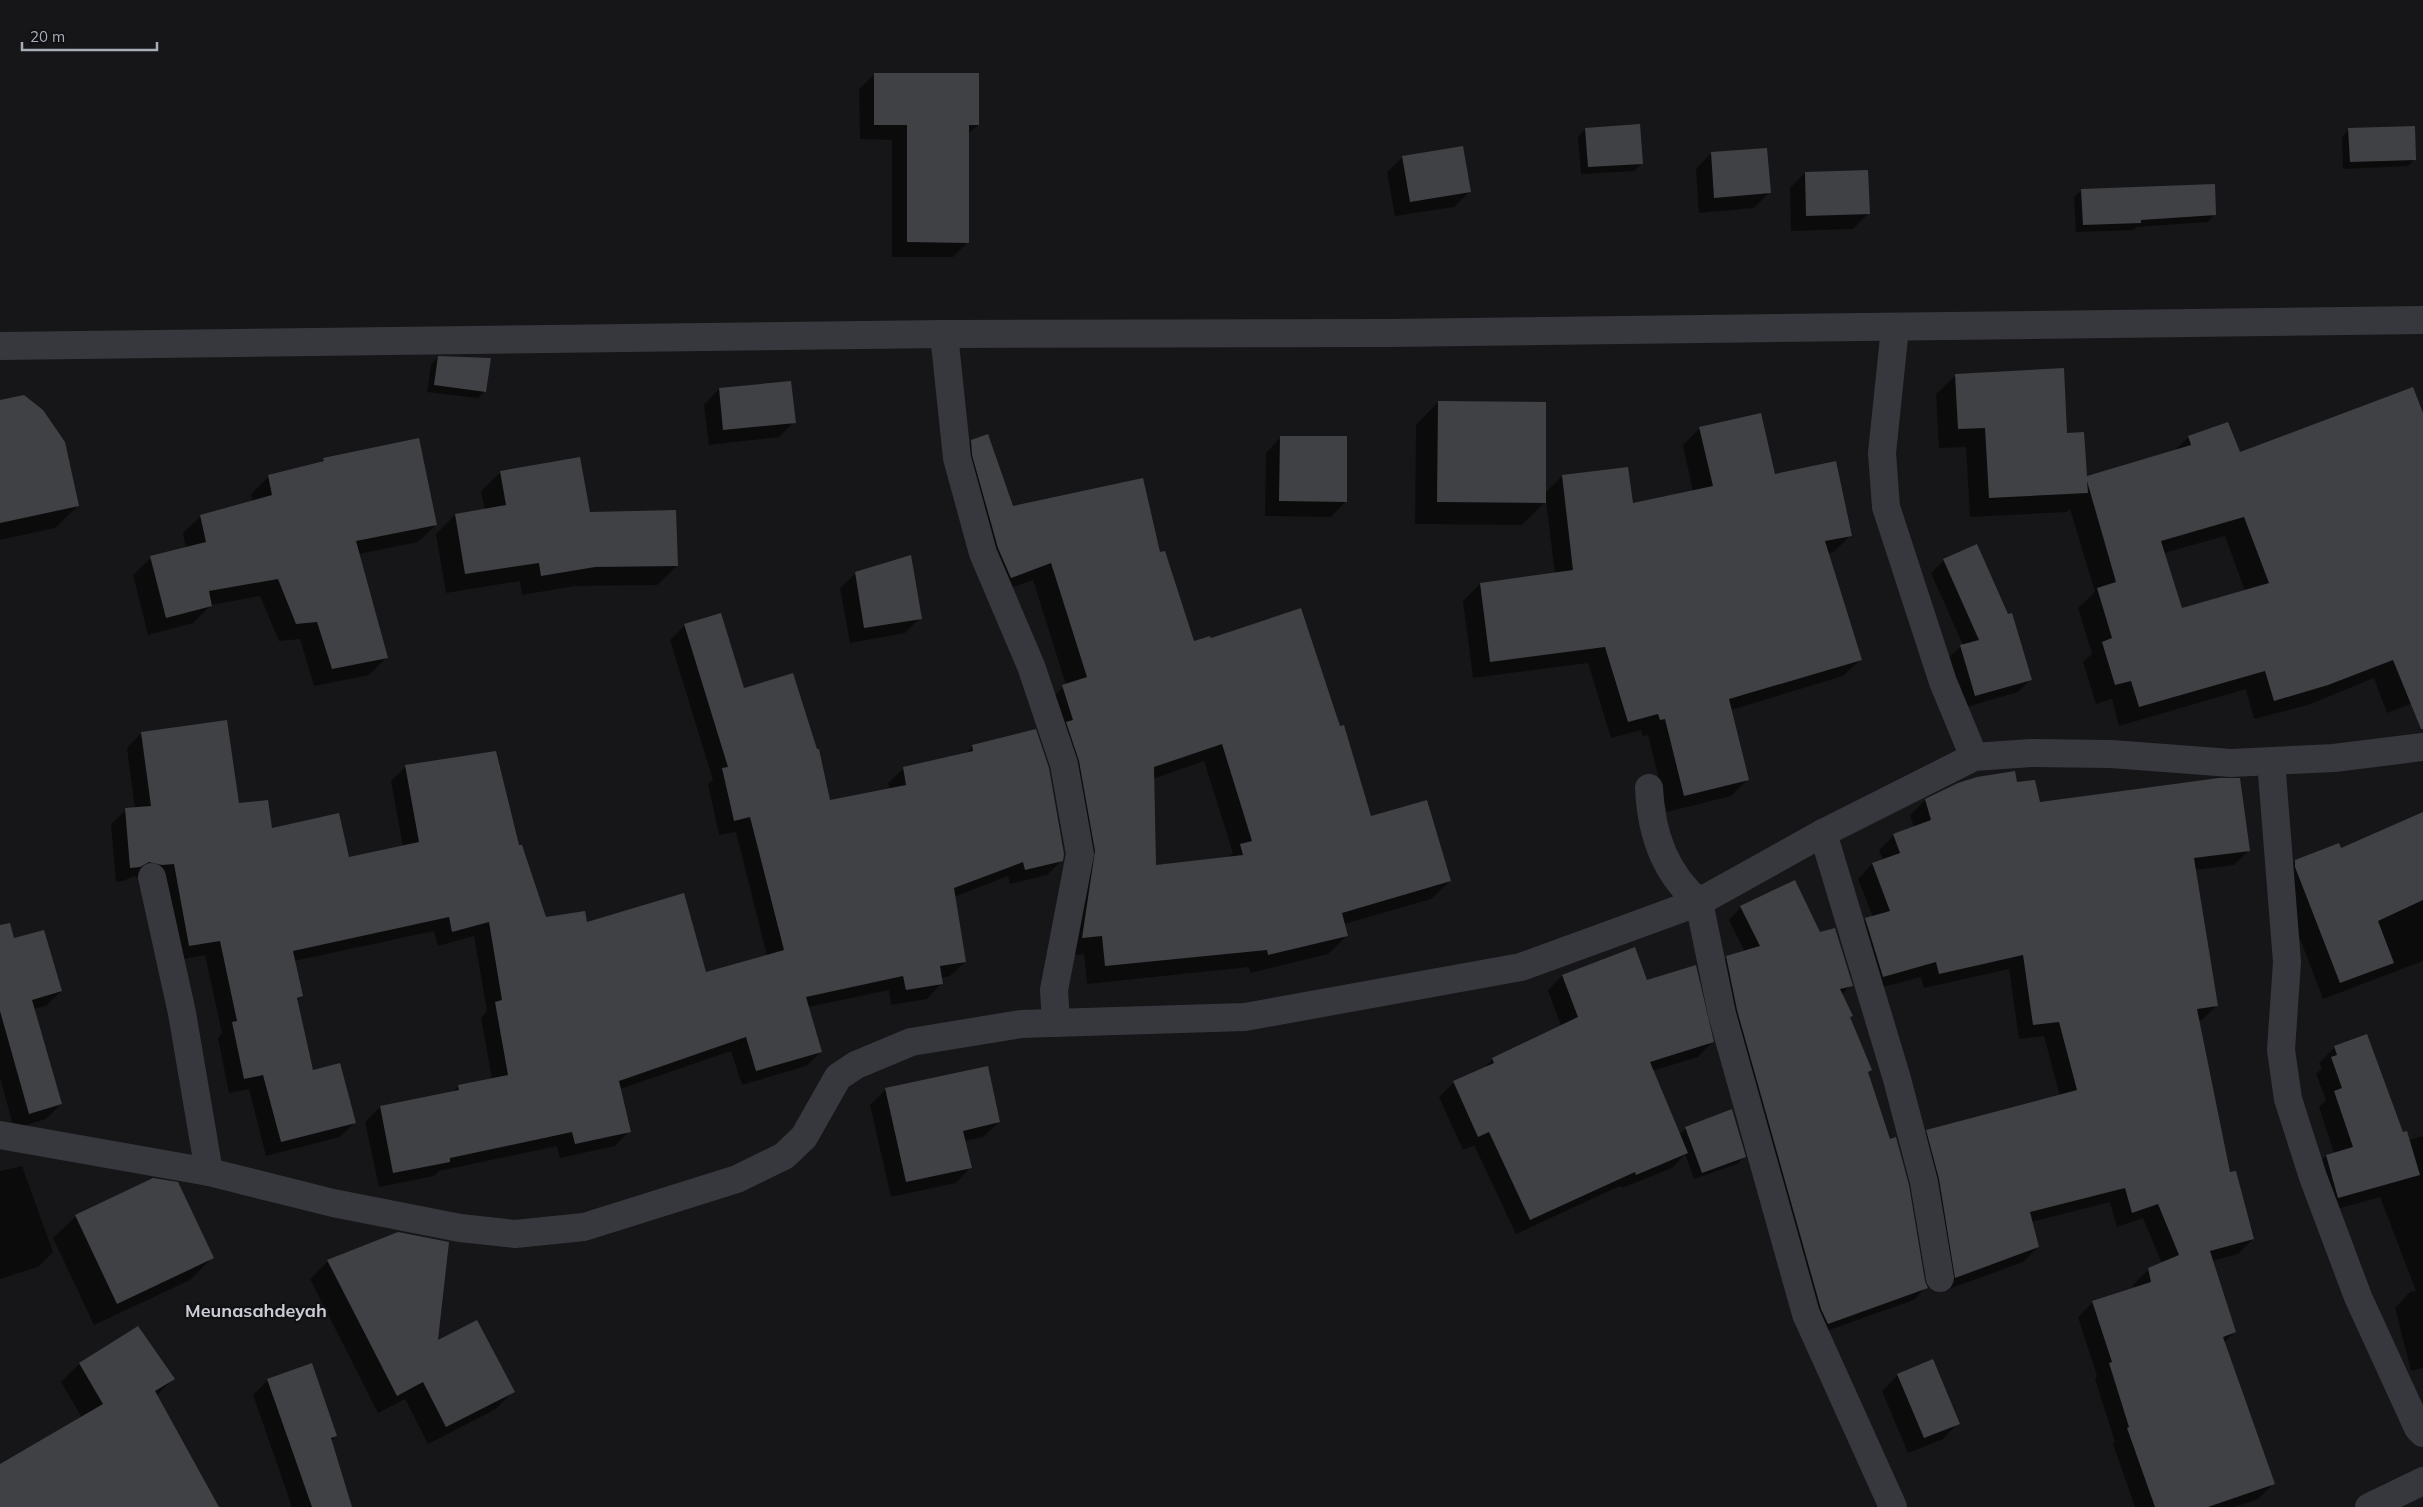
<svg xmlns="http://www.w3.org/2000/svg" width="2423" height="1507" font-family="Mulish,sans-serif">
<rect width="100%" height="100%" fill="#161618"/>
<g fill="#0007" fill-rule="evenodd">
<polygon points="875,74 978,125 967,135 968,242 953,257 892,257 892,140 860,139 859,89"/>
<polygon points="1585,129 1642,163 1634,171 1581,174 1578,137"/>
<polygon points="2349,129 2415,159 2408,166 2343,169 2342,137"/>
<polygon points="1711,153 1769,193 1754,208 1699,213 1696,169"/>
<polygon points="1403,157 1469,192 1454,207 1395,216 1387,172"/>
<polygon points="1805,173 1869,213 1853,229 1791,231 1790,188"/>
<polygon points="2082,190 2215,214 2208,222 2137,227 2133,230 2076,232 2074,197"/>
<polygon points="438,357 485,391 478,398 427,392 431,365"/>
<path d="M1956,375l109,59 21,44 88,-27 15,-14 50,16 184,-37v283l-36,14 -13,-35 -66,27 -54,14 -8,-30 -127,37 -7,-27 -16,5 -13,-42 9,-8 -14,-46 17,-16 -25,-83 -3,3 -97,5 -4,-70 -27,1 -3,-54zM2225,536l20,55 -64,18 -17,-56z"/>
<polygon points="719,389 794,422 779,437 709,445 704,405"/>
<polygon points="0,401 78,506 55,528 0,540"/>
<polygon points="1438,402 1544,494 1562,476 1632,505 1693,492 1683,445 1700,428 1774,476 1851,535 1834,552 1827,554 1860,660 1843,676 1731,710 1748,779 1731,796 1667,812 1648,735 1643,736 1641,730 1611,738 1588,663 1473,678 1463,601 1480,584 1555,574 1546,501 1522,525 1415,524 1416,425"/>
<polygon points="1281,437 1346,501 1331,517 1265,516 1266,453"/>
<path d="M972,441l40,66 147,47 34,89 177,174 80,64 -19,18 -87,25 3,12 -19,18 -78,19 -1,-6 -162,17 -3,-30 -20,2 14,-86 -34,-166 22,-19 -33,-105 -41,15 -39,-136zM1204,761l29,92 -6,5 -73,9 -1,-88z"/>
<polygon points="324,460 436,525 418,542 358,554 386,658 369,675 314,686 300,639 279,641 260,596 211,605 193,623 148,635 133,575 151,558 186,549 183,533 201,516 253,502 251,494 269,476 321,463"/>
<polygon points="501,472 589,513 677,566 657,585 575,586 522,595 520,581 446,593 436,534 455,515 485,510 481,491"/>
<polygon points="1976,546 2030,680 2018,692 1963,708 1948,658 1963,645 1931,573 1944,560"/>
<polygon points="856,573 920,618 905,633 850,643 840,588"/>
<polygon points="685,625 743,690 829,802 890,789 888,783 903,769 965,754 973,746 1062,860 1047,875 1010,884 1008,876 954,897 965,962 950,976 940,978 941,984 927,999 891,1005 889,990 808,1007 821,1052 806,1066 742,1085 731,1051 620,1089 629,1131 615,1146 560,1158 557,1146 439,1171 434,1176 379,1187 365,1122 380,1107 453,1092 459,1086 492,1079 481,1018 487,1011 474,936 438,946 434,931 294,961 302,996 297,1001 312,1072 355,1122 340,1137 266,1156 249,1089 229,1093 218,1038 222,1033 205,955 174,961 147,880 133,876 124,881 116,882 111,824 126,810 135,809 127,748 141,733 271,830 348,858 403,847 391,781 406,766 518,847 545,918 586,924 706,973 767,956 736,832 719,835 708,784 713,780 670,640"/>
<polygon points="2016,783 2039,803 2249,850 2234,865 2194,870 2217,1005 2202,1020 2198,1021 2229,1174 2253,1239 2238,1254 2212,1261 2234,1332 2224,1343 2273,1484 2258,1499 2234,1507 2135,1507 2113,1444 2115,1442 2095,1379 2097,1376 2078,1317 2093,1302 2135,1289 2133,1285 2148,1270 2162,1264 2143,1218 2117,1227 2110,1202 2031,1222 2038,1247 2023,1262 1941,1292 1925,1195 1912,1146 1927,1131 2060,1096 2044,1036 2019,1039 2009,969 1924,988 1921,977 1868,991 1851,934 1866,920 1873,917 1858,879 1872,864 1883,860 1879,850 1894,835 1914,827 1910,815 1925,800"/>
<polygon points="2423,813 2423,961 2323,999 2279,884 2278,878 2295,861 2340,850"/>
<polygon points="1741,907 1820,934 1851,985 1841,995 1871,1070 1868,1073 1926,1287 1914,1300 1815,1335 1715,969 1727,957 1745,952 1729,920"/>
<polygon points="0,944 61,991 46,1006 34,1009 61,1104 46,1119 14,1129 0,1078"/>
<polygon points="1562,976 1646,981 1712,1042 1698,1057 1652,1071 1679,1135 1686,1128 1744,1157 1737,1164 1694,1179 1685,1154 1672,1168 1622,1188 1620,1186 1516,1234 1474,1145 1463,1150 1439,1097 1454,1082 1482,1070 1493,1059 1561,1026 1548,990"/>
<polygon points="2335,1047 2409,1140 2423,1136 2423,1368 2411,1371 2395,1308 2410,1292 2416,1291 2380,1197 2323,1213 2311,1171 2326,1156 2334,1153 2319,1107 2326,1100 2316,1074 2322,1068 2319,1063"/>
<polygon points="987,1067 999,1122 983,1137 965,1141 971,1167 956,1183 891,1197 870,1105 885,1090"/>
<polygon points="22,1166 53,1252 38,1267 0,1279 0,1171"/>
<polygon points="76,1216 212,1258 190,1280 94,1325 53,1238"/>
<polygon points="328,1261 436,1343 513,1391 496,1409 428,1444 405,1399 378,1413 310,1279"/>
<polygon points="137,1327 173,1379 156,1396 218,1507 0,1507 0,1466 82,1418 61,1382 79,1364"/>
<polygon points="1898,1375 1958,1423 1943,1439 1908,1453 1882,1391"/>
<polygon points="268,1380 336,1436 331,1441 350,1507 292,1507 253,1395"/>
</g>
<g fill="#404145" fill-rule="evenodd">
<polygon points="874,73 979,73 979,125 969,125 969,243 907,242 907,125 874,125"/>
<polygon points="1640,124 1643,164 1588,167 1585,128"/>
<polygon points="2415,126 2416,160 2350,162 2348,128"/>
<polygon points="1463,146 1471,192 1410,202 1402,156"/>
<polygon points="1767,148 1771,193 1714,198 1711,152"/>
<polygon points="1868,170 1870,214 1806,216 1805,172"/>
<polygon points="2215,184 2216,215 2141,220 2141,223 2083,225 2081,189"/>
<polygon points="438,356 491,358 486,392 434,385"/>
<path d="M2064,368l3,65 17,-1 3,44 104,-31 -3,-9 40,-14 12,30 173,-65 10,26v316h-2l-28,-69 -65,25 -54,16 -9,-30 -126,36 -8,-26 -16,4 -13,-43 10,-4 -15,-50 19,-6 -29,-101 1,12 -99,5 -4,-70 -27,1 -3,-55zM2244,517l25,66 -87,25 -21,-67z"/>
<polygon points="791,381 796,423 723,430 719,388"/>
<polygon points="24,395 43,410 65,442 79,506 0,523 0,400"/>
<polygon points="1438,401 1546,402 1546,503 1437,502"/>
<polygon points="1761,413 1775,474 1836,461 1852,536 1825,541 1862,660 1729,699 1749,780 1684,796 1665,719 1660,720 1658,714 1628,722 1605,647 1490,662 1480,583 1573,570 1562,475 1628,467 1633,503 1713,486 1699,427"/>
<path d="M988,434l25,72 130,-28 17,74 5,-1 29,90 16,-5 1,2 90,-30 39,118 4,-1 27,91 56,-16 24,81 -109,32 6,23 -80,19 -1,-5 -162,16 -3,-30 -20,2 13,-87 -16,-90 -13,-39 7,-2 -11,-35 25,-8 -36,-114 -40,15 -13,-30 -26,-93 -1,-15zM1222,744l30,97 -12,3 3,11 -87,10 -2,-98z"/>
<polygon points="1280,436 1347,436 1347,502 1279,501"/>
<polygon points="419,438 437,525 356,541 388,658 332,669 317,622 296,624 278,579 209,591 212,606 166,618 150,556 206,542 200,515 272,495 268,475 324,461 323,458"/>
<polygon points="580,457 590,512 676,510 678,566 595,567 541,576 539,563 465,574 455,514 506,505 500,471"/>
<polygon points="1977,544 2008,614 2012,613 2032,680 1975,696 1960,645 1979,640 1943,559"/>
<polygon points="911,555 922,619 864,628 855,572"/>
<polygon points="721,613 744,688 793,673 817,749 819,749 830,800 906,785 903,767 973,751 972,745 1036,729 1049,768 1064,854 1063,861 1025,870 1023,862 954,888 966,962 940,966 943,984 906,990 903,976 806,997 822,1052 756,1071 746,1037 619,1081 631,1132 575,1144 572,1132 450,1158 450,1162 393,1173 380,1106 459,1090 458,1085 508,1075 495,1002 502,1000 489,922 452,932 449,917 293,951 303,996 297,998 313,1070 340,1063 356,1123 281,1142 263,1075 244,1079 232,1022 237,1021 220,941 189,946 174,864 162,865 149,862 140,867 130,868 125,808 151,806 141,732 227,720 239,803 268,800 272,828 339,813 349,857 419,842 405,765 496,751 519,845 522,845 546,917 585,911 587,922 684,893 706,972 784,950 750,817 734,821 722,768 728,767 684,624"/>
<polygon points="2015,771 2017,782 2035,780 2040,802 2219,778 2240,778 2250,851 2194,858 2218,1006 2197,1009 2230,1172 2236,1171 2254,1239 2210,1251 2236,1332 2223,1337 2275,1484 2208,1507 2155,1507 2127,1428 2129,1427 2109,1363 2112,1362 2092,1301 2151,1282 2148,1268 2179,1255 2158,1204 2132,1213 2125,1188 2030,1212 2039,1247 1955,1278 1939,1179 1926,1130 2077,1090 2059,1022 2033,1025 2023,955 1939,974 1936,962 1883,977 1865,918 1890,911 1872,863 1900,853 1893,834 1931,820 1925,799 1958,783 1977,777"/>
<polygon points="2423,812 2423,900 2378,921 2394,963 2340,983 2295,867 2295,860 2339,843 2341,848"/>
<polygon points="1795,880 1820,932 1835,928 1853,986 1840,989 1853,1016 1850,1017 1872,1070 1868,1072 1890,1139 1896,1137 1909,1185 1925,1281 1928,1288 1828,1324 1821,1309 1737,1010 1726,956 1760,946 1740,906"/>
<polygon points="10,923 14,938 44,930 62,991 32,1000 62,1104 29,1114 0,1011 0,925"/>
<polygon points="1635,947 1647,980 1696,965 1714,1042 1650,1062 1688,1153 1636,1175 1635,1172 1530,1220 1489,1132 1478,1137 1453,1081 1494,1063 1492,1058 1578,1017 1562,975"/>
<polygon points="2367,1034 2403,1132 2407,1131 2420,1175 2338,1198 2326,1155 2353,1147 2334,1091 2342,1088 2331,1057 2337,1055 2334,1046"/>
<polygon points="988,1066 1000,1122 963,1131 972,1168 906,1182 885,1088"/>
<polygon points="1732,1109 1746,1157 1702,1173 1685,1127"/>
<polygon points="153,1178 178,1182 214,1258 117,1304 75,1215"/>
<polygon points="398,1232 449,1242 438,1340 477,1320 515,1392 446,1427 423,1382 397,1396 327,1260"/>
<polygon points="138,1326 175,1379 155,1391 219,1507 0,1507 0,1464 103,1404 79,1363"/>
<polygon points="1933,1359 1960,1424 1924,1438 1897,1374"/>
<polygon points="312,1363 337,1436 331,1438 352,1507 312,1507 267,1379"/>
</g>
<g fill="none" stroke-linecap="round" stroke-linejoin="round">
<g stroke="#37383d" stroke-width="28">
<polyline points="1895,328 1882,453 1886,507 1943,682 1974,757"/>
<polyline points="944,334 957,458 983,553 1031,666 1064,764 1080,854 1054,990 1056,1023"/>
<polyline points="2271,761 2287,962 2281,1050 2288,1099 2313,1177 2358,1297 2418,1428 2423,1433"/>
<path d="M1649,788c2,44 15,85 50,114l23,112 84,300 87,193"/>
<polyline points="1823,833 1897,1079 1924,1182 1940,1278"/>
<polyline points="152,877 182,1013 209,1172"/>
<polyline points="0,1135 209,1172 333,1203 460,1228 515,1234 584,1227 737,1179 784,1156 804,1137 838,1077 856,1065 911,1042 1021,1024 1245,1017 1521,967 1699,902 1823,833 1974,757 2031,753 2111,754 2231,763 2334,758 2423,747"/>
<polyline points="2369,1507 2423,1481"/>
</g>
<polyline stroke="#37383d" stroke-width="28" points="0,346 944,334 1389,333 2423,320"/>
</g>
<g text-anchor="middle" stroke-width="4.5" stroke-linejoin="round" paint-order="stroke">
<g font-size="18" font-weight="bold" fill="#c9ccd4" stroke="#111113">
<text x="256" y="1317">Meunasahdeyah</text>
</g>
</g>
<path d="M22 42v8h135v-8" fill="none" stroke="#a8adb8" stroke-width="2.5"/>
<text x="30" y="42" font-size="15" fill="#a8adb8" stroke="#111113" stroke-width="4" paint-order="stroke">20 m</text>
</svg>
